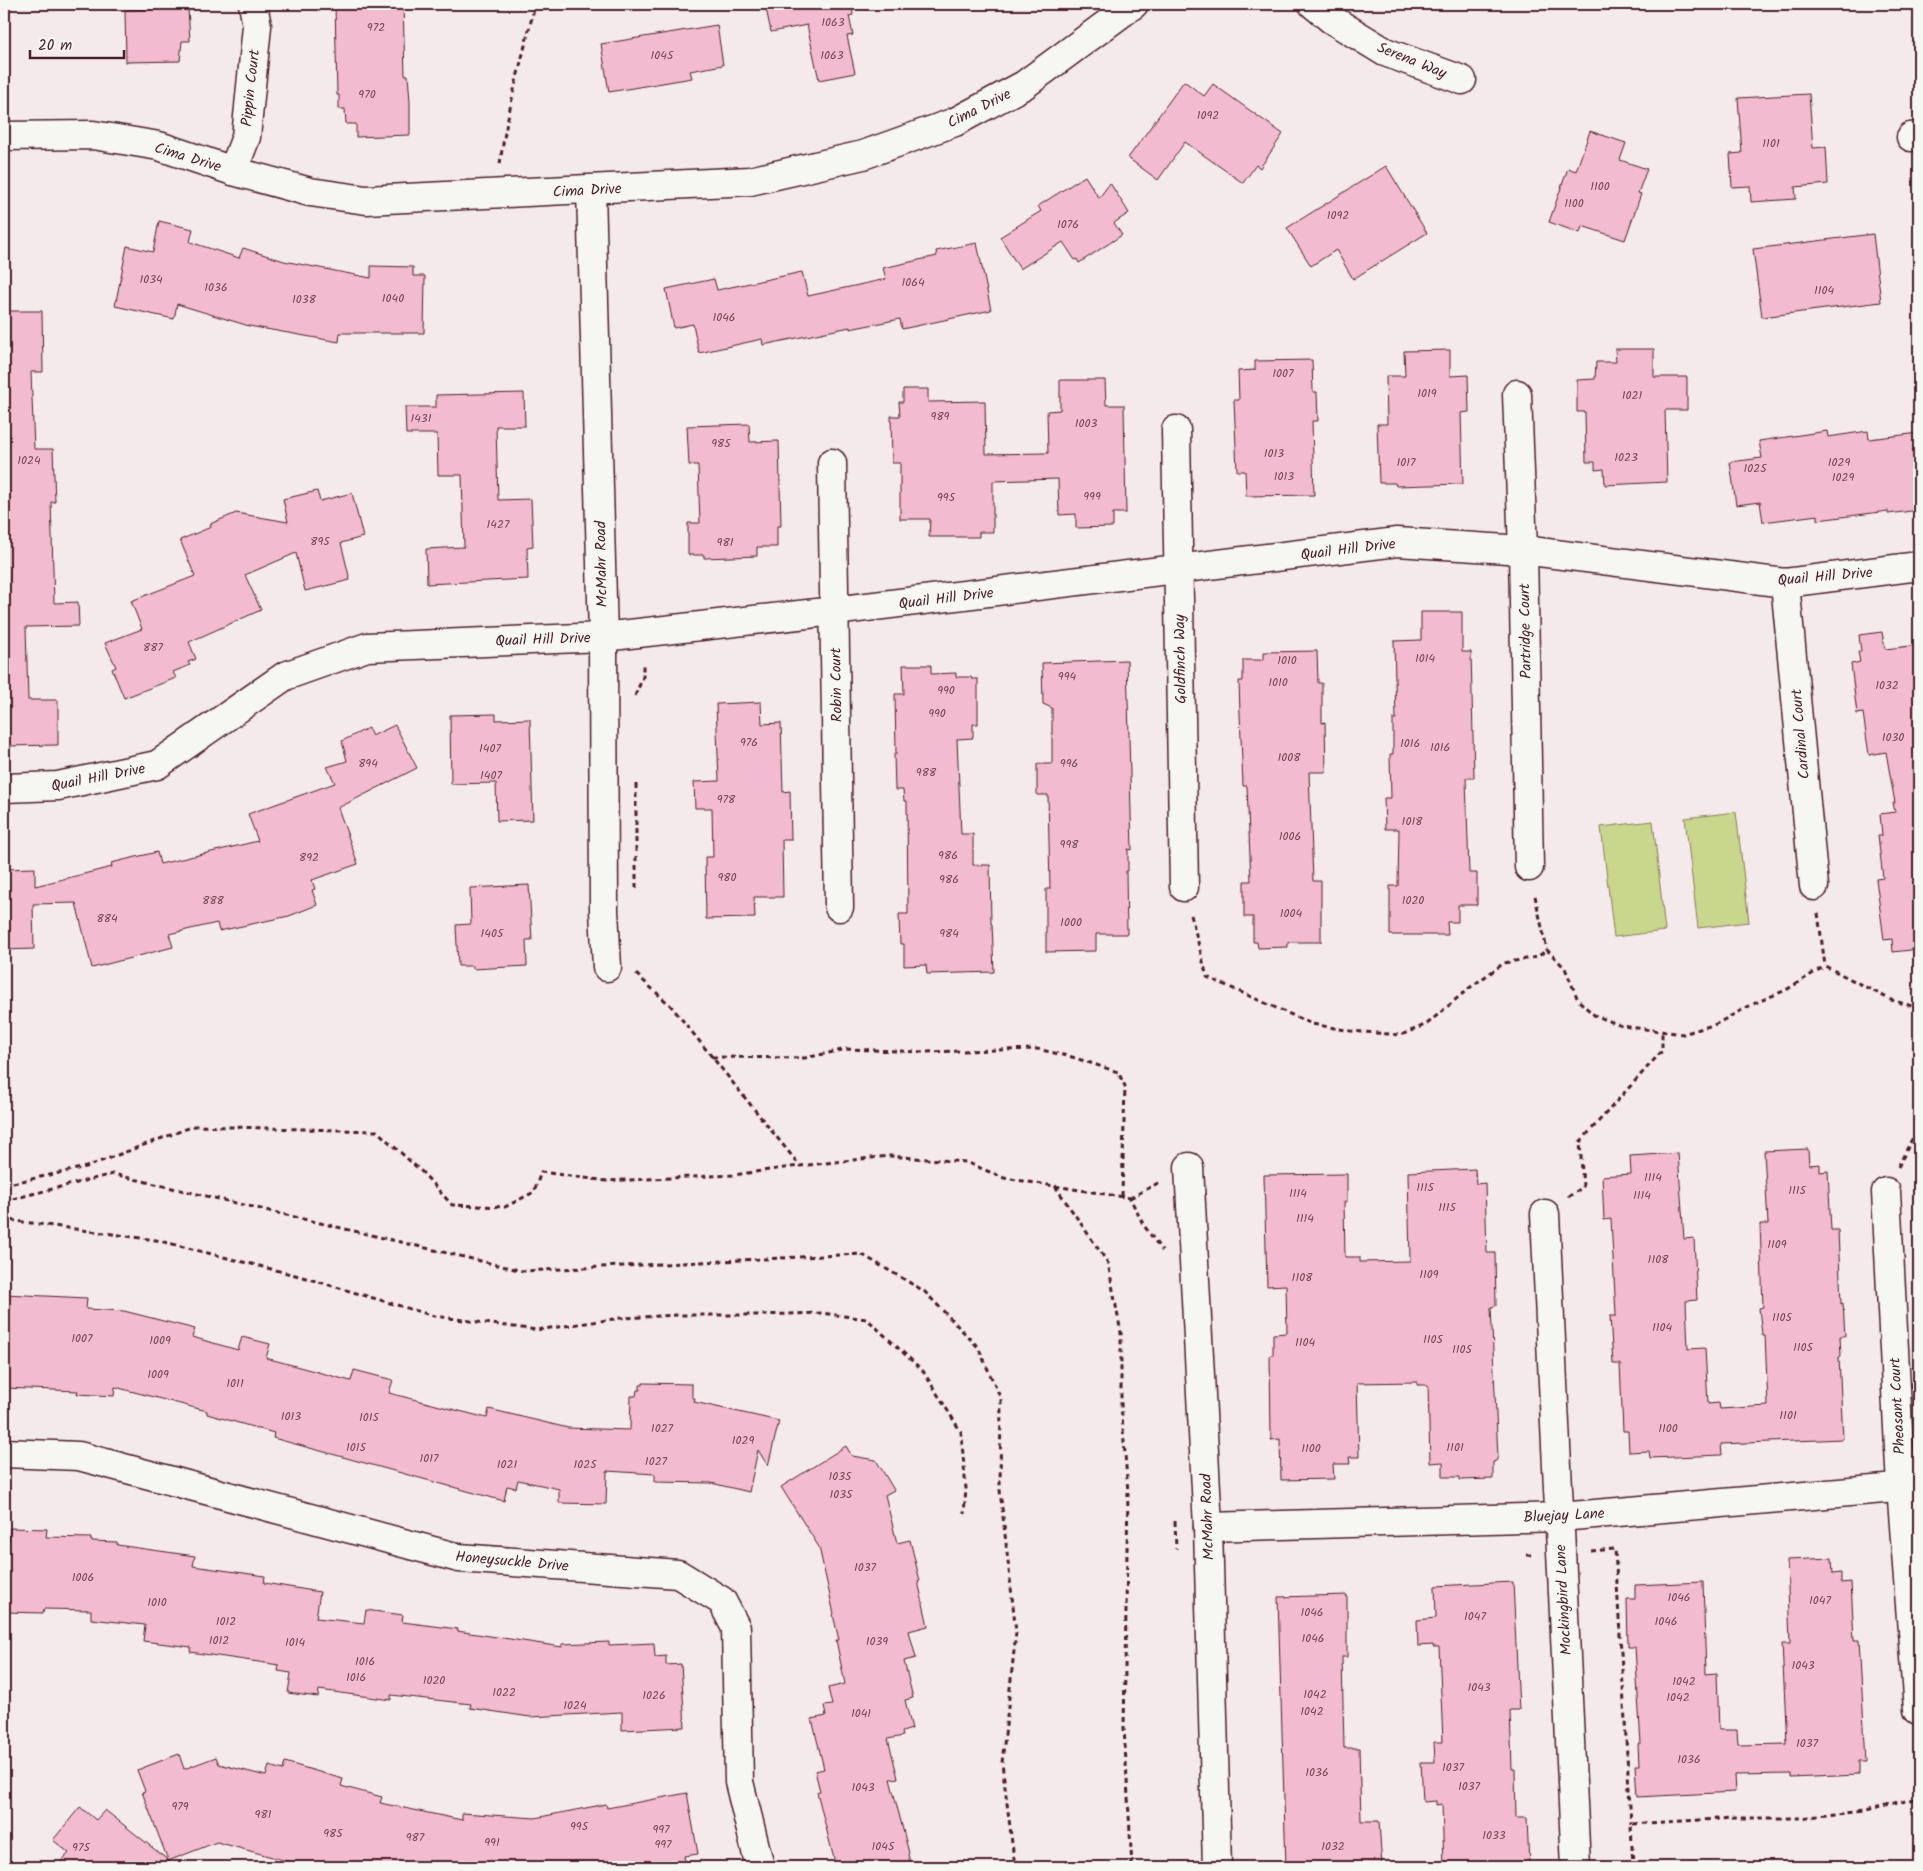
<svg xmlns="http://www.w3.org/2000/svg" width="1923" height="1871" font-family="Kalam,sans-serif">
<rect width="100%" height="100%" fill="#f5eaeb"/>
<filter id="ink" filterUnits="userSpaceOnUse"><feTurbulence type="fractalNoise" baseFrequency=".02" numOctaves="2"/><feDisplacementMap in="SourceGraphic" scale="10" xChannelSelector="R" yChannelSelector="G"/><feConvolveMatrix kernelMatrix="1 2 1 2 8 2 1 2 1" color-interpolation-filters="sRGB"/></filter>
<g filter="url(#ink)">
<g fill="#c8d78b" stroke="#897b5b">
<polygon points="1736,812 1749,922 1698,928 1685,818"/>
<polygon points="1653,821 1665,931 1614,937 1601,827"/>
</g>
<g fill="#f3bbd0" stroke="#4a1f2b">
<polygon points="335,4 403,4 405,75 408,75 410,102 410,135 356,137 356,124 346,124 345,109 339,109 339,95 337,95"/>
<polygon points="765,4 852,4 853,15 849,16 853,35 847,36 855,73 819,80 807,25 771,32"/>
<polygon points="188,8 190,41 182,41 180,61 126,62 125,10"/>
<polygon points="717,25 723,65 690,71 692,78 609,92 601,44"/>
<polygon points="1184,81 1204,96 1213,84 1283,134 1260,168 1256,165 1243,183 1185,142 1158,180 1128,158"/>
<polygon points="1809,94 1813,148 1826,147 1828,184 1795,187 1796,199 1751,202 1750,186 1732,187 1730,154 1742,153 1738,98"/>
<polygon points="1590,131 1626,143 1620,160 1647,169 1638,193 1641,194 1625,240 1582,226 1580,233 1549,222 1568,168 1576,171"/>
<polygon points="1386,166 1427,233 1353,279 1336,250 1311,266 1287,228"/>
<polygon points="1085,176 1099,198 1110,183 1129,213 1114,223 1122,235 1079,263 1077,259 1075,260 1063,242 1020,269 1000,237 1041,211 1038,206"/>
<polygon points="159,221 193,229 190,242 239,258 243,248 284,261 371,278 371,266 413,267 413,276 425,276 424,333 340,333 339,342 249,326 177,304 174,319 115,306 127,246 153,252"/>
<polygon points="1873,234 1881,302 1762,317 1753,249"/>
<polygon points="977,243 991,310 902,329 900,319 850,329 850,327 763,345 762,339 699,353 693,324 674,328 666,289 714,279 717,290 802,272 808,296 886,279 883,268 937,256 936,251"/>
<polygon points="4,311 42,311 43,372 31,372 34,449 53,449 55,502 51,502 54,603 78,602 79,626 26,627 28,700 58,700 58,745 4,746"/>
<polygon points="1615,349 1654,349 1654,377 1687,377 1687,410 1665,410 1667,482 1605,485 1604,469 1595,470 1595,462 1586,462 1585,412 1577,412 1577,380 1595,379 1596,362 1616,362"/>
<polygon points="1450,350 1450,376 1468,375 1469,412 1461,413 1463,484 1396,486 1395,483 1379,483 1377,424 1387,424 1386,376 1405,376 1404,351"/>
<polygon points="1312,360 1313,392 1317,392 1318,421 1312,421 1314,495 1246,496 1245,471 1237,471 1234,400 1239,400 1238,371 1255,370 1255,361"/>
<polygon points="1060,380 1105,380 1106,405 1124,405 1126,513 1113,513 1113,527 1076,528 1076,514 1059,515 1058,479 993,481 993,532 979,532 979,537 929,537 930,519 900,519 900,463 892,463 891,416 900,416 899,402 903,402 903,389 928,389 928,402 985,401 986,454 1048,453 1047,411 1060,410"/>
<polygon points="524,393 525,426 496,426 498,500 531,499 533,546 527,547 528,579 427,584 426,549 464,547 462,475 438,475 437,434 406,434 405,407 436,407 436,395"/>
<polygon points="749,424 750,442 779,441 781,526 777,526 777,547 757,547 757,556 704,558 704,555 688,555 688,523 700,523 698,465 689,465 687,426"/>
<polygon points="1827,431 1828,437 1868,431 1869,439 1919,433 1919,510 1888,514 1888,511 1818,520 1818,515 1763,522 1760,502 1736,505 1730,462 1762,458 1759,441"/>
<polygon points="317,491 320,501 352,493 363,537 341,543 350,580 305,591 296,553 245,575 261,610 189,642 196,659 188,662 190,665 173,672 176,678 124,698 112,669 116,667 105,643 142,629 131,601 195,576 180,540 211,527 210,524 236,513 288,522 283,499"/>
<polygon points="1421,612 1462,612 1462,652 1471,652 1474,778 1466,778 1469,873 1477,873 1477,905 1458,905 1458,922 1447,922 1448,935 1390,935 1390,886 1398,886 1399,829 1385,829 1384,798 1391,798 1390,754 1393,754 1393,719 1396,719 1394,641 1421,640"/>
<polygon points="1882,632 1885,649 1919,645 1919,949 1893,952 1892,939 1884,940 1876,879 1883,878 1878,836 1882,836 1880,814 1895,812 1893,803 1895,803 1886,752 1869,755 1863,713 1857,714 1851,664 1860,662 1858,652 1861,652 1859,635"/>
<polygon points="1317,651 1318,683 1322,683 1322,723 1325,722 1326,772 1309,772 1313,881 1321,881 1321,942 1288,942 1288,947 1258,948 1257,942 1253,942 1253,917 1244,917 1244,881 1251,881 1247,786 1243,786 1240,714 1239,681 1243,681 1243,660 1264,660 1264,652"/>
<polygon points="1127,660 1132,850 1128,849 1128,871 1126,871 1127,934 1096,934 1096,951 1046,952 1046,889 1050,889 1048,795 1037,795 1037,764 1052,764 1052,708 1043,704 1042,663"/>
<polygon points="903,665 931,665 931,674 956,673 956,677 971,677 972,679 978,679 978,724 973,724 973,738 957,739 961,834 973,834 973,865 990,865 991,924 992,924 994,972 927,974 926,965 904,966 904,944 900,944 899,914 908,914 907,801 904,801 903,790 895,790 894,754 896,754 895,694 904,694"/>
<polygon points="761,702 762,724 781,723 783,792 790,791 791,840 782,840 783,897 754,897 755,918 706,919 705,857 713,857 712,808 695,808 694,782 719,781 716,704"/>
<polygon points="496,714 496,720 530,719 533,820 497,821 496,783 451,784 450,715"/>
<polygon points="395,725 417,768 338,808 358,864 312,880 315,889 312,890 317,905 289,916 219,931 217,923 169,934 173,947 92,968 76,903 33,904 34,949 4,950 4,869 35,868 35,886 112,867 111,863 157,852 160,864 258,841 248,814 335,783 327,767 347,761 342,741 368,728 372,736"/>
<polygon points="529,885 532,940 526,940 527,966 473,969 473,966 458,966 456,925 471,924 470,888"/>
<polygon points="1808,1149 1809,1165 1820,1164 1820,1172 1828,1171 1831,1230 1838,1230 1841,1304 1843,1303 1845,1336 1840,1336 1841,1357 1839,1357 1843,1439 1721,1444 1722,1455 1650,1458 1649,1451 1629,1452 1628,1431 1623,1431 1620,1364 1613,1364 1610,1316 1616,1316 1611,1219 1604,1220 1602,1176 1631,1174 1630,1156 1678,1153 1684,1239 1694,1238 1697,1300 1686,1301 1688,1349 1705,1348 1708,1404 1719,1403 1720,1409 1768,1406 1765,1335 1762,1335 1759,1308 1763,1307 1760,1224 1768,1224 1764,1151"/>
<polygon points="1475,1169 1476,1184 1485,1183 1487,1253 1495,1253 1496,1306 1491,1307 1498,1457 1496,1461 1493,1462 1493,1479 1460,1480 1460,1477 1443,1477 1443,1462 1430,1463 1428,1385 1417,1385 1417,1382 1357,1383 1359,1457 1349,1457 1350,1464 1333,1464 1334,1479 1281,1480 1280,1439 1271,1440 1270,1355 1273,1355 1273,1334 1287,1333 1286,1285 1267,1286 1264,1175 1347,1174 1347,1202 1344,1202 1345,1257 1360,1257 1360,1262 1410,1261 1408,1172"/>
<polygon points="4,1294 87,1298 86,1309 124,1311 195,1329 192,1337 238,1350 242,1337 270,1344 266,1358 351,1381 354,1370 393,1380 389,1393 487,1418 489,1409 568,1428 630,1430 631,1396 636,1396 637,1390 640,1390 640,1385 643,1385 643,1383 692,1384 692,1398 695,1398 694,1402 779,1421 768,1466 758,1450 749,1492 711,1483 655,1482 655,1474 607,1471 606,1504 559,1503 559,1489 518,1480 516,1488 507,1486 504,1501 273,1438 274,1433 207,1414 207,1411 115,1387 114,1396 77,1394 78,1391 4,1388"/>
<polygon points="846,1446 852,1456 876,1460 894,1490 885,1495 897,1543 910,1540 920,1581 918,1581 928,1626 909,1631 916,1658 904,1661 913,1698 905,1700 912,1729 902,1732 903,1736 888,1739 898,1778 890,1779 909,1853 908,1854 911,1867 836,1867 817,1792 820,1791 815,1771 824,1769 812,1719 826,1716 824,1706 832,1705 828,1688 845,1684 836,1640 839,1640 833,1615 834,1614 819,1547 781,1487"/>
<polygon points="10,1528 47,1529 46,1537 91,1538 91,1541 117,1542 117,1545 195,1556 193,1566 265,1576 264,1583 320,1592 316,1618 364,1623 366,1610 403,1615 402,1622 458,1629 457,1631 562,1647 562,1644 609,1642 609,1645 654,1643 655,1657 666,1656 666,1665 681,1664 685,1727 622,1730 622,1712 530,1717 470,1708 471,1704 391,1695 391,1700 319,1690 318,1697 288,1693 291,1673 278,1671 279,1665 190,1652 191,1647 143,1641 145,1625 91,1619 91,1610 44,1609 43,1613 4,1612 4,1540 9,1541"/>
<polygon points="1832,1558 1833,1574 1841,1573 1841,1583 1851,1582 1854,1640 1859,1640 1866,1762 1859,1762 1859,1775 1791,1778 1791,1774 1734,1775 1735,1792 1637,1797 1635,1765 1639,1765 1638,1744 1641,1744 1635,1647 1628,1647 1627,1599 1635,1599 1635,1585 1703,1582 1706,1674 1717,1673 1719,1730 1737,1730 1738,1745 1787,1744 1782,1644 1790,1644 1787,1560"/>
<polygon points="1513,1582 1519,1710 1510,1710 1512,1769 1515,1769 1516,1818 1527,1818 1529,1867 1444,1867 1442,1804 1436,1805 1436,1801 1423,1802 1421,1762 1435,1762 1434,1742 1443,1742 1439,1647 1433,1647 1433,1645 1418,1646 1417,1620 1436,1618 1435,1586"/>
<polygon points="1347,1595 1347,1657 1342,1657 1344,1748 1359,1748 1361,1821 1379,1821 1382,1867 1286,1867 1278,1597"/>
<polygon points="179,1754 184,1769 216,1757 219,1764 266,1776 269,1766 283,1770 285,1762 343,1779 341,1786 382,1797 380,1803 462,1820 462,1813 535,1818 606,1804 607,1808 687,1793 698,1854 684,1856 686,1865 673,1867 309,1867 217,1842 168,1861 176,1867 56,1867 69,1853 53,1840 80,1807 96,1820 105,1810 168,1860 142,1792 145,1791 137,1770"/>
</g>
<g fill="none" stroke-linecap="round" stroke-linejoin="round">
<defs>
<g id="minor">
<polyline points="1313,4 1331,19 1385,52 1462,80"/>
<polyline points="4,136 93,135 159,146 233,171 310,192 366,200 750,181 863,155 955,122 1024,85 1134,4"/>
<polyline points="1911,137 1919,136"/>
<polyline points="233,171 246,137 257,26 253,4"/>
<polyline points="591,190 603,637 604,911 607,967"/>
<polyline points="1517,394 1523,550 1529,867"/>
<polyline points="1176,430 1184,887"/>
<polyline points="832,463 839,907"/>
<polyline points="1785,583 1814,886"/>
<polyline points="4,788 58,786 157,765 285,676 367,647 603,637 834,611 1397,542 1523,550 1785,583 1919,566"/>
<polyline points="1189,1167 1208,1527 1217,1867"/>
<polyline points="1886,1192 1901,1487 1918,1710"/>
<polyline points="1545,1214 1576,1867"/>
<polyline points="4,1453 79,1456 459,1558 678,1574 722,1601 736,1628 739,1782 760,1867"/>
<polyline points="1208,1527 1560,1517 1919,1486"/>
</g>
</defs>
<use href="#minor" stroke="#4a1f2b" stroke-width="31"/>
<g stroke="#4a1f2b" stroke-width="3" stroke-dasharray="5 4" stroke-linecap="butt">
<path d="M500,164c7,-54 23,-107 35,-160"/>
<polyline points="635,696 643,677 643,662"/>
<polyline points="636,784 636,888"/>
<polyline points="1535,896 1547,950 1565,968 1578,1000 1594,1015 1622,1026 1683,1034 1716,1024 1753,1004 1786,990 1825,966"/>
<polyline points="1818,913 1825,966 1891,1000 1919,1008"/>
<polyline points="1191,915 1207,977 1312,1024 1351,1031 1401,1035 1427,1024 1468,989 1504,963 1537,957 1547,950"/>
<polyline points="636,974 671,1006 800,1166 889,1156 966,1162 1004,1178 1130,1198 1143,1224 1162,1251"/>
<polyline points="712,1057 805,1058 847,1049 923,1052 1037,1049 1072,1057 1118,1072 1125,1086 1122,1196"/>
<polyline points="1898,1167 1919,1125"/>
<polyline points="4,1185 86,1167 194,1126 377,1131 422,1172 452,1205 505,1207 534,1192 541,1172 607,1181 733,1175 799,1166"/>
<polyline points="1055,1186 1108,1263 1121,1333 1121,1404 1128,1492 1124,1728 1132,1867"/>
<polyline points="1568,1197 1583,1187 1580,1142 1662,1051 1662,1032"/>
<polyline points="1130,1198 1160,1182"/>
<polyline points="4,1201 113,1174 523,1271 861,1254 924,1291 978,1347 1001,1399 1000,1490 1016,1632 1002,1763 1015,1867"/>
<polyline points="4,1215 9,1220 156,1240 299,1276 434,1316 536,1330 621,1318 679,1315 759,1315 821,1313 867,1319 923,1371 961,1432 966,1489 964,1514"/>
<polyline points="1175,1521 1176,1549"/>
<polyline points="1591,1551 1615,1549 1631,1824"/>
<polyline points="1526,1555 1533,1555"/>
<polyline points="1633,1867 1631,1824 1734,1818 1798,1818 1865,1811 1919,1798"/>
</g>
<use href="#minor" stroke="#f6f6f2" stroke-width="28"/>
</g>
</g>
<g text-anchor="middle" stroke-width="4" stroke-linejoin="round" paint-order="stroke">
<g font-size="12" fill="#744654">
<text x="833" y="26">1063</text>
<text x="376" y="31">972</text>
<text x="662" y="59">1045</text>
<text x="832" y="59">1063</text>
<text x="367" y="98">970</text>
<text x="1208" y="119">1092</text>
<text x="1771" y="147">1101</text>
<text x="1600" y="190">1100</text>
<text x="1574" y="207">1100</text>
<text x="1338" y="219">1092</text>
<text x="1068" y="228">1076</text>
<text x="151" y="283">1034</text>
<text x="913" y="286">1064</text>
<text x="216" y="291">1036</text>
<text x="1824" y="294">1104</text>
<text x="393" y="302">1040</text>
<text x="304" y="303">1038</text>
<text x="724" y="321">1046</text>
<text x="1283" y="377">1007</text>
<text x="1427" y="397">1019</text>
<text x="1632" y="399">1021</text>
<text x="940" y="420">989</text>
<text x="421" y="422">1431</text>
<text x="1086" y="427">1003</text>
<text x="721" y="447">985</text>
<text x="1274" y="457">1013</text>
<text x="1626" y="461">1023</text>
<text x="29" y="464">1024</text>
<text x="1406" y="466">1017</text>
<text x="1839" y="466">1029</text>
<text x="1755" y="472">1025</text>
<text x="1284" y="480">1013</text>
<text x="1843" y="481">1029</text>
<text x="1092" y="500">999</text>
<text x="946" y="501">995</text>
<text x="498" y="528">1427</text>
<text x="320" y="545">895</text>
<text x="725" y="546">981</text>
<text x="153" y="651">887</text>
<text x="1425" y="662">1014</text>
<text x="1287" y="664">1010</text>
<text x="1067" y="680">994</text>
<text x="1278" y="686">1010</text>
<text x="1887" y="689">1032</text>
<text x="946" y="694">990</text>
<text x="937" y="717">990</text>
<text x="1893" y="741">1030</text>
<text x="749" y="746">976</text>
<text x="1410" y="747">1016</text>
<text x="1440" y="751">1016</text>
<text x="490" y="752">1407</text>
<text x="1289" y="761">1008</text>
<text x="368" y="767">894</text>
<text x="1069" y="767">996</text>
<text x="926" y="776">988</text>
<text x="491" y="779">1407</text>
<text x="726" y="803">978</text>
<text x="1412" y="825">1018</text>
<text x="1290" y="840">1006</text>
<text x="1069" y="848">998</text>
<text x="948" y="859">986</text>
<text x="309" y="861">892</text>
<text x="727" y="881">980</text>
<text x="949" y="883">986</text>
<text x="213" y="904">888</text>
<text x="1413" y="904">1020</text>
<text x="1291" y="917">1004</text>
<text x="107" y="922">884</text>
<text x="1071" y="926">1000</text>
<text x="492" y="937">1405</text>
<text x="949" y="937">984</text>
<text x="1653" y="1181">1114</text>
<text x="1425" y="1191">1115</text>
<text x="1797" y="1194">1115</text>
<text x="1298" y="1197">1114</text>
<text x="1642" y="1199">1114</text>
<text x="1447" y="1211">1115</text>
<text x="1305" y="1222">1114</text>
<text x="1777" y="1248">1109</text>
<text x="1658" y="1263">1108</text>
<text x="1429" y="1278">1109</text>
<text x="1302" y="1281">1108</text>
<text x="1782" y="1321">1105</text>
<text x="1662" y="1331">1104</text>
<text x="82" y="1342">1007</text>
<text x="1433" y="1343">1105</text>
<text x="160" y="1344">1009</text>
<text x="1305" y="1346">1104</text>
<text x="1803" y="1351">1105</text>
<text x="1462" y="1353">1105</text>
<text x="158" y="1378">1009</text>
<text x="235" y="1387">1011</text>
<text x="1788" y="1419">1101</text>
<text x="291" y="1420">1013</text>
<text x="369" y="1421">1015</text>
<text x="662" y="1432">1027</text>
<text x="1668" y="1432">1100</text>
<text x="743" y="1444">1029</text>
<text x="356" y="1451">1015</text>
<text x="1455" y="1451">1101</text>
<text x="1311" y="1452">1100</text>
<text x="429" y="1462">1017</text>
<text x="656" y="1465">1027</text>
<text x="507" y="1468">1021</text>
<text x="585" y="1468">1025</text>
<text x="840" y="1480">1035</text>
<text x="841" y="1498">1035</text>
<text x="865" y="1571">1037</text>
<text x="83" y="1581">1006</text>
<text x="1679" y="1601">1046</text>
<text x="1820" y="1604">1047</text>
<text x="157" y="1606">1010</text>
<text x="1312" y="1616">1046</text>
<text x="1475" y="1620">1047</text>
<text x="226" y="1625">1012</text>
<text x="1666" y="1625">1046</text>
<text x="1313" y="1642">1046</text>
<text x="219" y="1644">1012</text>
<text x="877" y="1645">1039</text>
<text x="295" y="1646">1014</text>
<text x="365" y="1665">1016</text>
<text x="1803" y="1669">1043</text>
<text x="356" y="1681">1016</text>
<text x="434" y="1684">1020</text>
<text x="1684" y="1685">1042</text>
<text x="1479" y="1691">1043</text>
<text x="504" y="1696">1022</text>
<text x="1315" y="1698">1042</text>
<text x="654" y="1699">1026</text>
<text x="1678" y="1701">1042</text>
<text x="575" y="1709">1024</text>
<text x="1312" y="1715">1042</text>
<text x="861" y="1717">1041</text>
<text x="1807" y="1747">1037</text>
<text x="1689" y="1763">1036</text>
<text x="1453" y="1771">1037</text>
<text x="1317" y="1776">1036</text>
<text x="1469" y="1790">1037</text>
<text x="863" y="1791">1043</text>
<text x="180" y="1810">979</text>
<text x="263" y="1818">981</text>
<text x="579" y="1830">995</text>
<text x="661" y="1833">997</text>
<text x="333" y="1837">985</text>
<text x="1494" y="1839">1033</text>
<text x="415" y="1841">987</text>
<text x="492" y="1846">991</text>
<text x="663" y="1848">997</text>
<text x="883" y="1850">1045</text>
<text x="1333" y="1850">1032</text>
<text x="81" y="1851">975</text>
</g>
<g font-size="15" fill="#4a1f2b" stroke="#f6f6f2">
<text transform="translate(1412 60) rotate(22)" y="5">Serena Way</text>
<text transform="translate(250 88) rotate(-84)" y="5">Pippin Court</text>
<text transform="translate(979 108) rotate(-27)" y="5">Cima Drive</text>
<text transform="translate(188 157) rotate(17)" y="5">Cima Drive</text>
<text transform="translate(587 190) rotate(-3)" y="5">Cima Drive</text>
<text transform="translate(1348 549) rotate(-7)" y="5">Quail Hill Drive</text>
<text transform="translate(601 564) rotate(-91)" y="5">McMahr Road</text>
<text transform="translate(1825 576) rotate(-5)" y="5">Quail Hill Drive</text>
<text transform="translate(946 598) rotate(-7)" y="5">Quail Hill Drive</text>
<text transform="translate(1525 631) rotate(-91)" y="5">Partridge Court</text>
<text transform="translate(543 639) rotate(-2)" y="5">Quail Hill Drive</text>
<text transform="translate(1180 659) rotate(-91)" y="5">Goldfinch Way</text>
<text transform="translate(836 685) rotate(-91)" y="5">Robin Court</text>
<text transform="translate(1800 734) rotate(-95)" y="5">Cardinal Court</text>
<text transform="translate(98 777) rotate(-11)" y="5">Quail Hill Drive</text>
<text transform="translate(1897 1406) rotate(-93)" y="5">Pheasant Court</text>
<text transform="translate(1564 1515) rotate(-3)" y="5">Bluejay Lane</text>
<text transform="translate(1207 1517) rotate(-92)" y="5">McMahr Road</text>
<text transform="translate(512 1561) rotate(5)" y="5">Honeysuckle Drive</text>
<text transform="translate(1563 1600) rotate(-93)" y="5">Mockingbird Lane</text>
</g>
</g>
<rect width="1923" height="1871" fill="none" stroke="#f6f6f2" stroke-width="20"/>
<rect x="10" y="10" width="1903" height="1851" fill="none" stroke="#4a1f2b" stroke-width="2" filter="url(#ink)"/>
<path d="M30 50v8h94v-8" fill="none" stroke="#4a1f2b" stroke-width="2.5"/>
<text x="38" y="50" font-size="15" fill="#4a1f2b" stroke="#f6f6f2" stroke-width="4" paint-order="stroke">20 m</text>
</svg>
